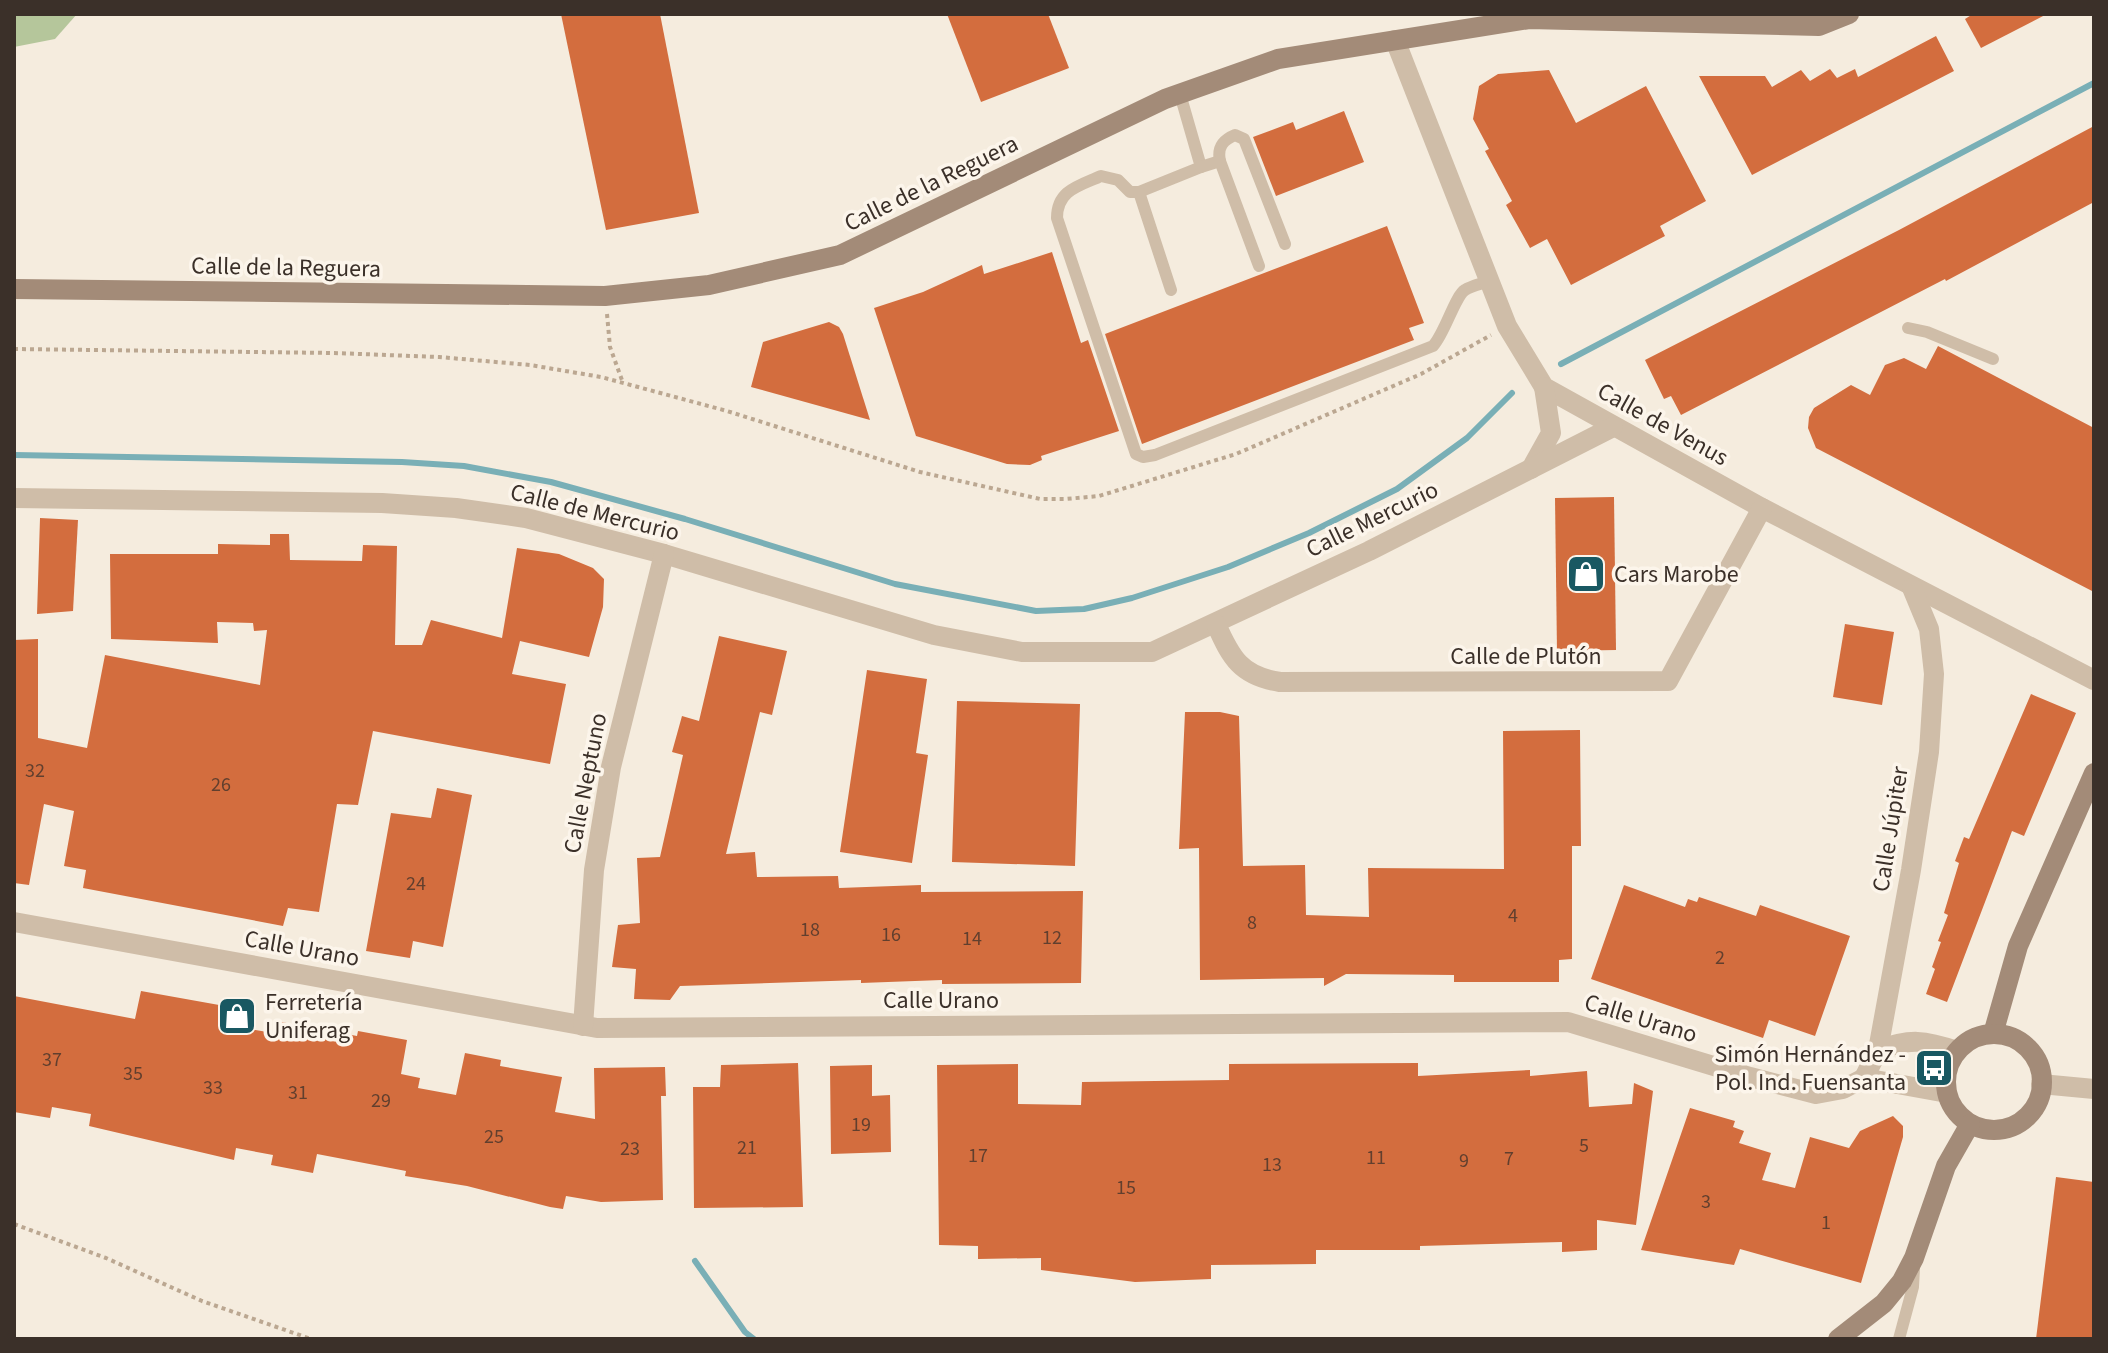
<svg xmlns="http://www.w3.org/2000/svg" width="2108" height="1353" font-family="'Source Sans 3',sans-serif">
<rect width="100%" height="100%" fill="#f5ecde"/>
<polygon fill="#b5c69b" points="14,14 77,14 55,39 14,47"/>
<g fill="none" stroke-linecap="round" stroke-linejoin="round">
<g stroke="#79afb6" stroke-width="6">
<polyline points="1561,364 2094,83"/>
<polyline points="14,455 402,462 464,466 551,482 685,519 895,584 1036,611 1084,609 1132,598 1228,567 1309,533 1397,489 1467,438 1512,393"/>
<polyline points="695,1261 745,1332 754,1339"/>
</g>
</g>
<g fill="#d36d3e">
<polygon points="561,14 660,14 699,213 606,230"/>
<polygon points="947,14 1048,14 1069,68 981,102"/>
<polygon points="1973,14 2047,14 1981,48 1965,19"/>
<polygon points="1936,36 1954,71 1752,175 1699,76 1765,76 1772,87 1801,70 1810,81 1830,69 1837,78 1855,69 1858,77"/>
<polygon points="1549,70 1576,123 1646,86 1706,201 1660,226 1665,236 1571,285 1547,239 1530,248 1506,205 1512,201 1485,151 1489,149 1473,119 1479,86 1498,74"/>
<polygon points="1344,111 1364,162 1276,196 1253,137 1293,122 1296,130"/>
<polygon points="2094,126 2094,202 1946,281 1945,279 1681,415 1671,396 1664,399 1645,360 1899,230"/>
<polygon points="1387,226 1424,323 1409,328 1414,340 1142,444 1105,334"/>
<polygon points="1052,252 1081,343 1088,340 1119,431 1041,456 1042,460 1030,465 1007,464 916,436 874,308 923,292 982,265 984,274"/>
<polygon points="829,322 839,327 843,334 870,420 751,387 763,342"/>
<polygon points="1938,346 2094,428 2094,592 1816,448 1808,428 1809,417 1814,408 1851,385 1870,395 1885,365 1904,358 1926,369"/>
<polygon points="1614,497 1616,650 1557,651 1555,498"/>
<polygon points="40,518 78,520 73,611 37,614"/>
<polygon points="270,534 289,534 290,560 362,561 363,545 397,546 395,645 422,645 431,620 502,638 517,548 559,554 593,568 604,579 603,607 589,657 520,641 512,674 566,684 550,764 373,731 358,805 337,804 319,912 288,908 283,926 83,888 86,870 64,866 74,811 44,804 29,885 14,883 14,640 38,639 38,738 87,748 105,655 260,685 267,630 254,631 253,623 217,622 218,643 111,639 110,554 218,554 218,544 270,545"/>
<polygon points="1845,624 1894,632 1882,705 1833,697"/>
<polygon points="719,636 787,651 772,715 760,712 726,854 755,852 757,877 838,876 839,888 921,885 921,892 1083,891 1081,983 942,984 942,980 861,983 861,980 680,986 670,1000 634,999 636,969 612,967 618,925 640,923 637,858 660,857 683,755 672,752 682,716 699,721"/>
<polygon points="867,670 927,679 916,753 928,755 912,863 840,852"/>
<polygon points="2031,694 2076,713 2024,836 2012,831 1947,1002 1926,994 1935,969 1932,967 1941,942 1938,941 1948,915 1944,913 1959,863 1955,861 1964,837 1969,839"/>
<polygon points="957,701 1080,704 1075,866 952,862"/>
<polygon points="1185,712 1220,712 1239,716 1243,866 1305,865 1306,915 1369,917 1368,868 1504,869 1503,731 1580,730 1581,846 1572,846 1572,959 1559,960 1559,982 1454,982 1454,975 1346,974 1324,986 1324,978 1200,980 1199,848 1179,849"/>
<polygon points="437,788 472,795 443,947 413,941 410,958 366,951 391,813 431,818"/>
<polygon points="1624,885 1685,907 1688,899 1697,902 1699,897 1756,916 1760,905 1850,936 1815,1036 1769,1020 1763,1038 1591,979"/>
<polygon points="141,991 247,1010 243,1028 279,1034 281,1022 357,1036 358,1031 407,1040 401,1074 420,1078 418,1088 456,1095 465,1053 501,1060 500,1066 562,1077 555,1112 595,1119 594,1068 665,1067 666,1096 661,1096 663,1200 601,1202 566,1196 563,1209 550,1207 467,1186 405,1176 406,1171 317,1154 313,1173 271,1165 273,1155 236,1148 234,1160 89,1126 91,1114 52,1107 50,1118 14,1112 14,996 135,1019"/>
<polygon points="798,1063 803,1207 694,1208 693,1087 720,1087 721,1065"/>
<polygon points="1418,1063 1418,1076 1530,1070 1530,1076 1587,1071 1589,1107 1632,1104 1634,1083 1653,1091 1636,1225 1597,1220 1597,1250 1562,1252 1562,1242 1420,1246 1420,1250 1316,1250 1316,1264 1211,1265 1211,1279 1135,1282 1041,1270 1041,1258 978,1259 978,1246 939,1245 937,1065 1018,1064 1018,1104 1081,1105 1082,1082 1229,1080 1229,1064"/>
<polygon points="872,1065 872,1096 890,1095 891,1152 831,1154 830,1066"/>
<polygon points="1690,1108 1735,1121 1733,1127 1744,1131 1739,1143 1771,1153 1762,1180 1795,1188 1810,1137 1849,1148 1860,1131 1893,1116 1903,1126 1903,1137 1861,1283 1740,1249 1734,1265 1641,1250"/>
<polygon points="2056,1177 2094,1182 2094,1339 2036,1339"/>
</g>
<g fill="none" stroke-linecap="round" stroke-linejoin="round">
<g stroke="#bba791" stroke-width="4" stroke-dasharray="4 4" stroke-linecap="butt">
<polyline points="607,314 610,347 623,383"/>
<polyline points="14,349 334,353 439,357 530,365 601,377 727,411 920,472 1040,499 1066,499 1099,496 1236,454 1421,374 1491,335"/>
<polyline points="14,1224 106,1258 202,1301 311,1339"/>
</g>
<g stroke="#cfbda8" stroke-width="12">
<path d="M1180,94l21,73 -62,25h-9l-12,-12 -17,-4c-22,10 -44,14 -44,42l79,236 7,3 12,-2 278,-109c12,-13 22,-50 32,-56 6,-4 16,-6 24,-9"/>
<path d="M1220,161c-3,-14 3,-21 15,-26l9,4 41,105"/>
<polyline points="1201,167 1220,161 1259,266"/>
<polyline points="1139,192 1171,290"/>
<polyline points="1908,328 1927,332 1993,359"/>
<polyline points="1899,1339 1913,1287 1914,1268"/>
</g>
<g stroke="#cfbda8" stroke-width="20">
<polyline points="1395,40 1507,326 1544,387 1762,508 2094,680"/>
<polyline points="1531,469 1551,433 1544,387"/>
<polyline points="14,498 382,503 456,508 526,518 664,554 934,635 1022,652 1152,652 1369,551 1613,427"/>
<path d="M1216,624c15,34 25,52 64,58l388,-1 94,-173"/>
<polyline points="14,922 597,1028 1568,1022 1750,1077 1816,1094 1843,1089 1864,1078"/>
<polyline points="583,1026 594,870 611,767 664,554"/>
<path d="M1878,1050c32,-12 47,-10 79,1"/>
<polyline points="1864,1078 1878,1050 1911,870 1929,752 1934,674 1929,629 1912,588"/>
<polyline points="1864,1078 1947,1093"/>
<polyline points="2041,1084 2094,1089"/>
</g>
<g stroke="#a38b78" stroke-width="20">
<polyline points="14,289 605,296 709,285 840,255 1165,99 1278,59 1529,19 1819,26 1849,14"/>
<polyline points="1993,1034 2018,946 2094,773"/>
<circle cx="1994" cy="1082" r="48"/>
<polyline points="1838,1339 1884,1303 1902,1281 1914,1258 1946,1166 1970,1124"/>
</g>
</g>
<defs>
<symbol id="shop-square" viewBox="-11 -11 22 22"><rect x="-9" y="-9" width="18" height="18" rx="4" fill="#195862" stroke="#fcf5eb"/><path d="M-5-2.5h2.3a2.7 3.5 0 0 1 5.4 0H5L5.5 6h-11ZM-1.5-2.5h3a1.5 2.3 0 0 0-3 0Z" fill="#fff"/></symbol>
<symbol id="bus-square" viewBox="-11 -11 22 22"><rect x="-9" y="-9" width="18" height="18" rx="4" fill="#195862" stroke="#fcf5eb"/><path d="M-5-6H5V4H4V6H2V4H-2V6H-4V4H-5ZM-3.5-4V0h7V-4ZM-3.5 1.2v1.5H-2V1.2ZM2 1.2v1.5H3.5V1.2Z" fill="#fff"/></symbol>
</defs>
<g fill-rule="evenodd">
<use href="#shop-square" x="1564" y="552" width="44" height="44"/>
<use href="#shop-square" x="215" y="994" width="44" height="44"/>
<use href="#bus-square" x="1912" y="1046" width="44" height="44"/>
</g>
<g text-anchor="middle" stroke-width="7" stroke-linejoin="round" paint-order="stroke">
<g font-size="20" fill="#613f2e">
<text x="35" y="777">32</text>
<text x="221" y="791">26</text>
<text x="416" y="890">24</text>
<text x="1513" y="922">4</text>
<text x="1252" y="929">8</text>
<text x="810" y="936">18</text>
<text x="891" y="941">16</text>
<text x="1052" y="944">12</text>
<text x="972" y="945">14</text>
<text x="1720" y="964">2</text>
<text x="52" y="1066">37</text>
<text x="133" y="1080">35</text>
<text x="213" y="1094">33</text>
<text x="298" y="1099">31</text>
<text x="381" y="1107">29</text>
<text x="861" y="1131">19</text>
<text x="494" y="1143">25</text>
<text x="1584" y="1152">5</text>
<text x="747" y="1154">21</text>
<text x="630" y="1155">23</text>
<text x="978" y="1162">17</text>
<text x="1376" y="1164">11</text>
<text x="1509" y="1165">7</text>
<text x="1464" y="1167">9</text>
<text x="1272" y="1171">13</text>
<text x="1126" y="1194">15</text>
<text x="1706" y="1208">3</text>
<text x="1826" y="1229">1</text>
</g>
<g font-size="24" fill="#3b3029" stroke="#fcf5eb">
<text transform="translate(931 183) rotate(-26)" y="8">Calle de la Reguera</text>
<text transform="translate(286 267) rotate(1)" y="8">Calle de la Reguera</text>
<text transform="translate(1663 424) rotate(29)" y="8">Calle de Venus</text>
<text transform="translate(595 512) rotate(14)" y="8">Calle de Mercurio</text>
<text transform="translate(1372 519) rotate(-26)" y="8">Calle Mercurio</text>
<text x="1526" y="664">Calle de Plutón</text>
<text transform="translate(585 783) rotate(-79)" y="8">Calle Neptuno</text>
<text transform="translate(1890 829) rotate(-81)" y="8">Calle Júpiter</text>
<text transform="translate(302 948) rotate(10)" y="8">Calle Urano</text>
<text x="941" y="1008">Calle Urano</text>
<text transform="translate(1641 1018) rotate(17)" y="8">Calle Urano</text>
</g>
<g font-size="24" fill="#3b3029" stroke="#fcf5eb" text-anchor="start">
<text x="1614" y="582">Cars Marobe</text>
<text x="265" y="1010">Ferretería<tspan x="265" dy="28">Uniferag</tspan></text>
<text x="1906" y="1062" text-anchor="end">Simón Hernández -<tspan x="1906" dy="28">Pol. Ind. Fuensanta</tspan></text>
</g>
</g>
<rect width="2108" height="1353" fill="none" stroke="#3b3029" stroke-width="32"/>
</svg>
